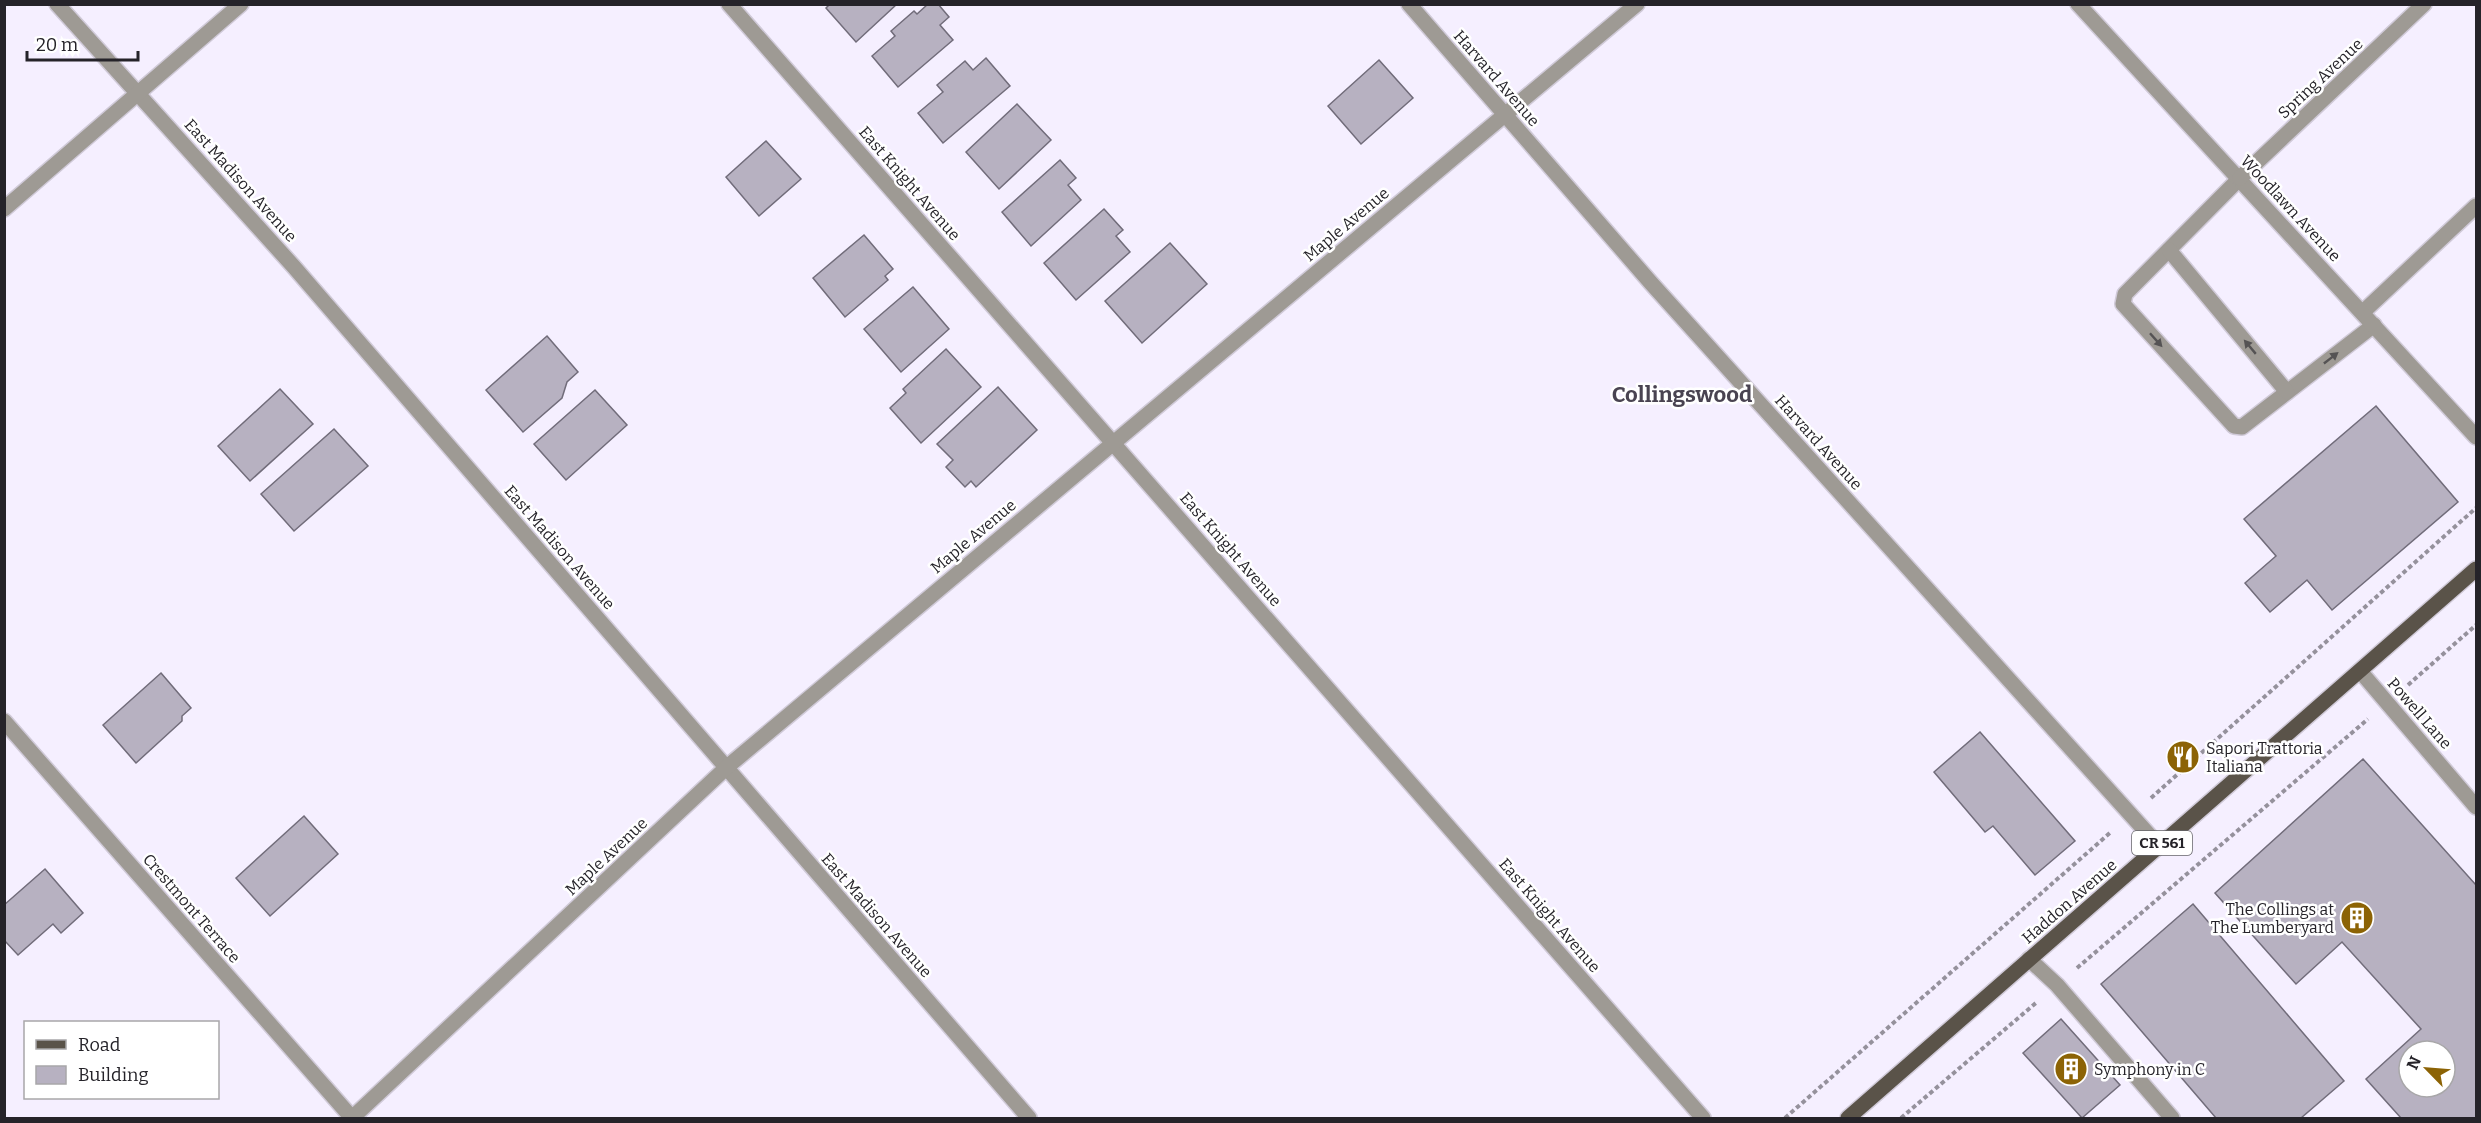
<svg xmlns="http://www.w3.org/2000/svg" width="2481" height="1123" font-family="Bitter,serif">
<rect width="100%" height="100%" fill="#f5efff"/>
<g fill="#b7b1c1" stroke="#716c7a" stroke-width="1.5" fill-rule="evenodd">
<polygon points="830,4 897,4 856,42 826,8"/>
<polygon points="928,4 938,4 949,17 940,25 953,40 898,87 872,56 895,36 891,31 914,11 917,14"/>
<polygon points="986,58 1010,86 943,143 918,113 943,92 937,85 965,61 973,70"/>
<polygon points="1379,60 1413,98 1361,144 1328,106"/>
<polygon points="1017,104 1051,140 999,189 966,152"/>
<polygon points="766,141 801,179 759,216 726,177"/>
<polygon points="1060,160 1076,178 1068,185 1081,200 1031,246 1002,212"/>
<polygon points="1104,209 1123,230 1116,236 1130,252 1076,300 1044,263"/>
<polygon points="864,235 893,269 885,276 888,280 845,317 813,278"/>
<polygon points="1170,243 1207,284 1142,343 1105,301"/>
<polygon points="913,287 949,329 901,372 864,329"/>
<polygon points="547,336 578,372 567,382 562,398 523,432 486,390"/>
<polygon points="946,349 981,387 921,443 890,408 906,393 903,389"/>
<polygon points="998,387 1037,430 976,487 971,481 965,487 946,467 953,460 937,444"/>
<polygon points="280,389 313,424 250,481 218,446"/>
<polygon points="595,390 627,425 566,480 534,444"/>
<polygon points="2376,406 2458,502 2332,610 2307,580 2270,612 2245,583 2276,556 2244,519"/>
<polygon points="334,429 368,466 294,531 261,494"/>
<polygon points="161,673 191,708 182,716 182,721 136,763 103,725"/>
<polygon points="1980,732 2075,841 2035,875 1993,826 1985,832 1934,772"/>
<path d="M2363,759l113,126v233h-75l-35,-39 55,-50 -79,-87 -46,42 -81,-91zM2409,1051h36v36h-36z"/>
<polygon points="304,816 338,854 270,916 236,878"/>
<polygon points="45,869 83,913 61,933 53,924 18,955 4,940 4,905"/>
<polygon points="2193,904 2344,1081 2301,1118 2216,1118 2101,984"/>
<polygon points="2061,1019 2120,1085 2082,1118 2023,1053"/>
</g>
<g fill="none" stroke-linecap="round" stroke-linejoin="round">
<defs>
<g id="lane">
<polyline points="2240,178 2125,294 2123,304 2234,426 2242,427 2374,325"/>
<polyline points="2169,250 2287,392"/>
<polyline points="2363,312 2476,206"/>
<polyline points="2029,959 2057,985 2172,1118"/>
</g>
<g id="street">
<polyline points="57,4 294,267 1029,1118"/>
<polyline points="729,4 1703,1118"/>
<polyline points="1409,4 1651,283 2159,846"/>
<polyline points="2078,4 2476,437"/>
<polyline points="2240,178 2424,4"/>
<polyline points="4,209 241,4"/>
<polyline points="2360,671 2476,807"/>
<polyline points="4,721 352,1118"/>
<polyline points="352,1118 727,767 1637,4"/>
</g>
<polyline id="primary" points="1848,1118 2476,569"/>
</defs>
<use href="#lane" stroke="#d0cad8" stroke-width="18"/>
<use href="#street" stroke="#d0cad8" stroke-width="18"/>
<use href="#primary" stroke="#d0cad8" stroke-width="18"/>
<g stroke="#95919c" stroke-width="4" stroke-dasharray="4.5 3" stroke-linecap="butt">
<polyline points="2408,685 2476,625"/>
<polyline points="2151,798 2476,508"/>
<polyline points="2077,968 2368,719"/>
<polyline points="1785,1118 2111,832"/>
<polyline points="1901,1118 2037,1002"/>
</g>
<use href="#lane" stroke="#9e9a94" stroke-width="15"/>
<use href="#street" stroke="#9e9a94" stroke-width="15"/>
<use href="#primary" stroke="#5a5349" stroke-width="15"/>
</g>
<defs><path id="oneway-solid" d="M-6-.8H1V-3.2L6.5 0L1 3.2V.8H-6Z" transform="scale(1.5)"/></defs>
<g fill="#555354">
<use href="#oneway-solid" transform="translate(2156 340) rotate(48)"/>
<use href="#oneway-solid" transform="translate(2250 347) rotate(-130)"/>
<use href="#oneway-solid" transform="translate(2331 358) rotate(-38)"/>
</g>
<defs>
<symbol id="restaurant-disc" viewBox="-11 -11 22 22"><circle r="9.5" fill="#8c6305" stroke="#fff"/><path d="M-5-6h1v4h1v-4h1v4h1v-4h1v5L-1.5 .5V6h-2V.5L-5-1ZM5-6V6H3V1.5H1.5Q1.5-4 5-6Z" fill="#fff"/></symbol>
<symbol id="building-disc" viewBox="-11 -11 22 22"><circle r="9.5" fill="#8c6305" stroke="#fff"/><path d="M-4-6H4V6H1V3H-1V6H-4ZM-2.5-4.3h1.7v1.8h-1.7ZM.8-4.3h1.7v1.8H.8ZM-2.5-1h1.7V.8h-1.7ZM.8-1h1.7V.8H.8Z" fill="#fff"/></symbol>
</defs>
<g fill-rule="evenodd">
<use href="#restaurant-disc" x="2164" y="738" width="38" height="38"/>
<use href="#building-disc" x="2338" y="899" width="38" height="38"/>
<use href="#building-disc" x="2052" y="1050" width="38" height="38"/>
</g>
<g text-anchor="middle" stroke-width="5" stroke-linejoin="round" paint-order="stroke">
<rect fill="#fff" stroke="#666569" stroke-width="1.5" x="2132" y="831" width="60" height="24" rx="4.5"/>
<g font-size="15" font-weight="bold" fill="#252329">
<text x="2162" y="848">CR 561</text>
</g>
<g font-size="16" fill="#252329" stroke="#fff">
<text transform="translate(1497 78) rotate(49)" y="6">Harvard Avenue</text>
<text transform="translate(2320 78) rotate(-43)" y="6">Spring Avenue</text>
<text transform="translate(241 180) rotate(48)" y="6">East Madison Avenue</text>
<text transform="translate(910 183) rotate(49)" y="6">East Knight Avenue</text>
<text transform="translate(2291 208) rotate(47)" y="6">Woodlawn Avenue</text>
<text transform="translate(1346 224) rotate(-40)" y="6">Maple Avenue</text>
<text transform="translate(1819 442) rotate(48)" y="6">Harvard Avenue</text>
<text transform="translate(973 536) rotate(-40)" y="6">Maple Avenue</text>
<text transform="translate(560 547) rotate(49)" y="6">East Madison Avenue</text>
<text transform="translate(1231 549) rotate(49)" y="6">East Knight Avenue</text>
<text transform="translate(2420 713) rotate(49)" y="6">Powell Lane</text>
<text transform="translate(606 856) rotate(-43)" y="6">Maple Avenue</text>
<text transform="translate(2069 901) rotate(-41)" y="6">Haddon Avenue</text>
<text transform="translate(192 908) rotate(49)" y="6">Crestmont Terrace</text>
<text transform="translate(877 915) rotate(49)" y="6">East Madison Avenue</text>
<text transform="translate(1550 915) rotate(49)" y="6">East Knight Avenue</text>
</g>
<g font-size="16" fill="#252329" stroke="#fff" text-anchor="start">
<text x="2206" y="754">Sapori Trattoria<tspan x="2206" dy="18">Italiana</tspan></text>
<text x="2334" y="915" text-anchor="end">The Collings at<tspan x="2334" dy="18">The Lumberyard</tspan></text>
<text x="2094" y="1075">Symphony in C</text>
</g>
<g font-size="22" font-weight="bold" fill="#494351" stroke="#fff">
<text x="1682" y="402">Collingswood</text>
</g>
</g>
<rect width="2481" height="1123" fill="none" stroke="#252329" stroke-width="12"/>
<rect x="24" y="1021" width="195" height="78" fill="#ffffff" stroke="#a8a7a9" stroke-width="1.5"/>
<rect x="36" y="1040" width="30" height="9" fill="#5a5349" stroke="#a8a7a9" stroke-width="1.5"/>
<text x="78" y="1051" font-size="18" fill="#252329">Road</text>
<rect x="36" y="1066" width="30" height="18" fill="#b7b1c1" stroke="#a8a7a9" stroke-width="1.5"/>
<text x="78" y="1081" font-size="18" fill="#252329">Building</text>
<g transform="translate(2427 1069) rotate(295)"><circle r="28" fill="#ffffff" stroke="#a8a7a9" stroke-width="1.5"/>
<path d="M0-4.5L10 22L0 15L-10 22Z" fill="#8c6305"/>
<text y="-9" font-size="16" font-weight="bold" text-anchor="middle" fill="#252329">N</text>
</g>
<path d="M27 51v9h111v-9" fill="none" stroke="#252329" stroke-width="3"/>
<text x="36" y="51" font-size="18" fill="#252329" stroke="#ffffff" stroke-width="4.5" paint-order="stroke">20 m</text>
</svg>
